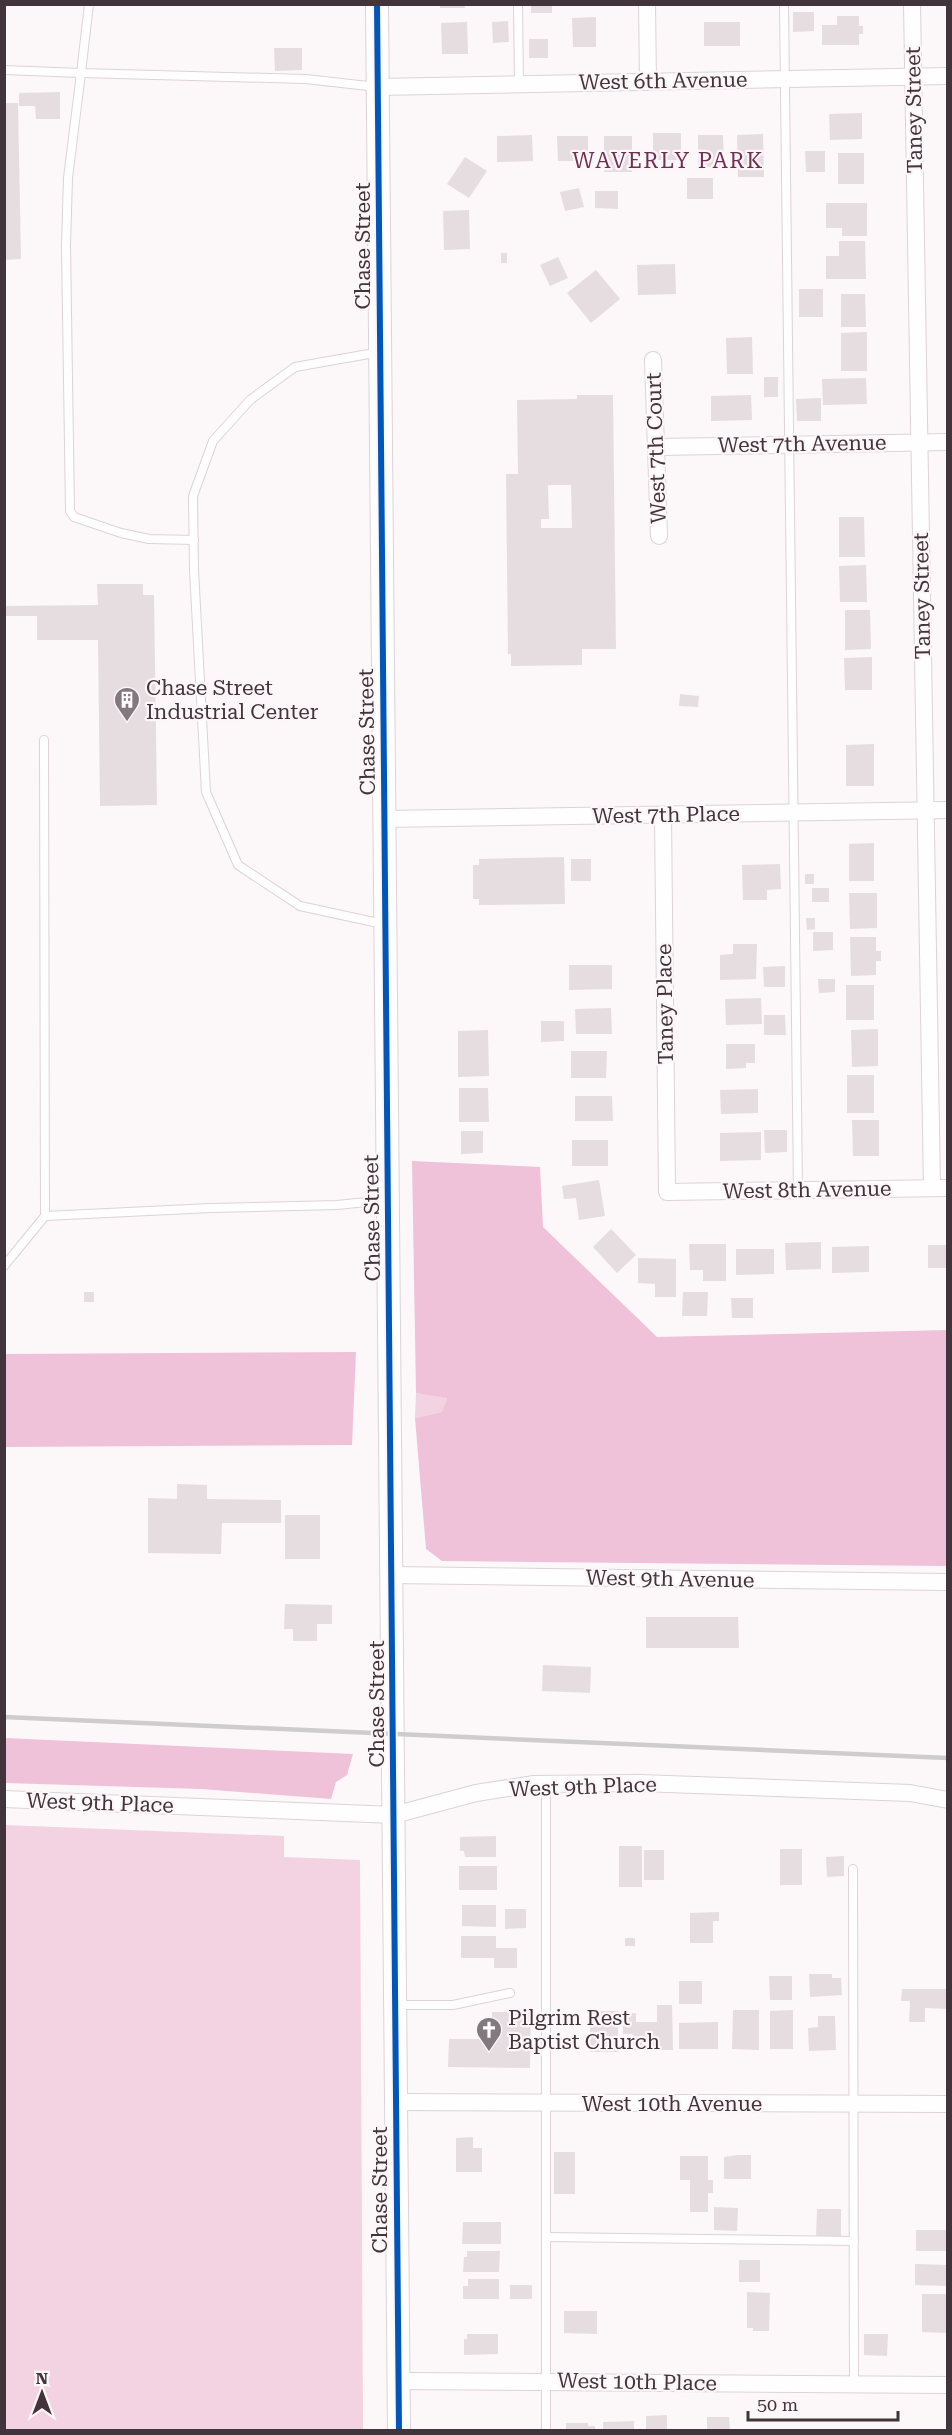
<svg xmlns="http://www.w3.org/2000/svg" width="952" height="2435" font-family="'Roboto Serif',serif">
<rect width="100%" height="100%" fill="#fcf7f9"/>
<g fill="#f3d2e1">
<polygon points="416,1393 447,1397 443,1412 415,1418"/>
<polygon points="5,1825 284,1836 284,1857 360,1860 363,2430 5,2430"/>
</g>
<g fill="#f0c2d9">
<polygon points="412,1161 540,1167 543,1227 657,1337 947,1330 947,1566 442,1561 426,1549 415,1418 442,1412 447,1398 416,1393"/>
<polygon points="356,1352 352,1445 5,1447 5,1354"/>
<polygon points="5,1738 353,1754 347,1775 336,1782 331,1799 201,1789 5,1783"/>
</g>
<g fill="#e6dde1" fill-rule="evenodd">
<rect x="440" y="4" width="25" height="4"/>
<rect x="531" y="4" width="21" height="9"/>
<polygon points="793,12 814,12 814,31 793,32"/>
<polygon points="837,16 859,16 859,26 863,26 863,34 859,34 859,45 822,45 822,25 837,25"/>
<polygon points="596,17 596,47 573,47 572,18"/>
<polygon points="508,21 509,42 493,43 492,22"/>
<polygon points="467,22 468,54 442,54 441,23"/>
<rect x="704" y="22" width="36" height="24"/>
<rect x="529" y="39" width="19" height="19"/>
<polygon points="274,48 302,48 302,70 275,71"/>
<polygon points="60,92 60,119 36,119 35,106 19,106 19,93"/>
<polygon points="4,103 18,103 21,259 4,260"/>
<polygon points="862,113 862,139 830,140 829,114"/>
<rect x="653" y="133" width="28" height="27"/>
<polygon points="763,134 764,177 738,177 737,135"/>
<polygon points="532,135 533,161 497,162 497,136"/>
<polygon points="698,135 723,135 724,167 698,167"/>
<polygon points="557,136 588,136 588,161 558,161"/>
<rect x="604" y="136" width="28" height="36"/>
<polygon points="805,151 825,151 825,172 806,172"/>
<rect x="838" y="153" width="26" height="31"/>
<polygon points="465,157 487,171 469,198 447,184"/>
<rect x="687" y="178" width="26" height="21"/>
<polygon points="579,188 584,207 565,211 560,192"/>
<polygon points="595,191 618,191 618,209 595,208"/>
<polygon points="826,203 867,203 867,236 842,236 842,228 826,228"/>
<polygon points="469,210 470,249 444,250 443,211"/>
<polygon points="839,241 865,241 866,279 826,279 826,256 839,256"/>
<rect x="501" y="253" width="6" height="10"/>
<polygon points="558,257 568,278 550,286 540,265"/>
<polygon points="675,264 676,294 638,295 637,265"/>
<polygon points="596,270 620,299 591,323 567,293"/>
<rect x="799" y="289" width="24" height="28"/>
<polygon points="841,294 865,294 866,327 841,327"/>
<polygon points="867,332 867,371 841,371 841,333"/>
<polygon points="752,337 753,374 727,374 726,338"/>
<rect x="764" y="377" width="14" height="20"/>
<polygon points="866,378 867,404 823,405 822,379"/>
<path d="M577,395h36l3,254h-34v16l-71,1v-12h-3l-2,-180h12l-1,-74 60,-1zM548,485h23l1,43h-31v-9h8z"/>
<polygon points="751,395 752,420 711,421 711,396"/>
<polygon points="821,398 821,421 797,421 796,399"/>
<polygon points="839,517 864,517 865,557 839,557"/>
<polygon points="866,565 867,602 840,602 839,566"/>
<polygon points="97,584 143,584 143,595 154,595 157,805 100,806 98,640 37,640 37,616 4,616 4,606 98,605"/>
<polygon points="845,610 870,610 871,649 845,650"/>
<polygon points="872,657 872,690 845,690 844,658"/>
<polygon points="680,694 699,696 698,707 679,706"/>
<polygon points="874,744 874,786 846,786 846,745"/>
<polygon points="874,843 874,881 849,881 849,844"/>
<polygon points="564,857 565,904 479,905 479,899 473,899 473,865 479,865 479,859"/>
<rect x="571" y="859" width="20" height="22"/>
<polygon points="780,864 781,889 767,890 767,900 743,900 742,865"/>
<rect x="805" y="874" width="9" height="10"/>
<rect x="812" y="888" width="17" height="14"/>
<polygon points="849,893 877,893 877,928 850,929"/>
<polygon points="806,918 815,918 815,929 807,930"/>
<polygon points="813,932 833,932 833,950 813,951"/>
<polygon points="850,937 876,937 876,951 881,951 881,961 876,961 876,975 851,976"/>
<polygon points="733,944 757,944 756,979 720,980 720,955 733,954"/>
<polygon points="569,965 612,965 612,989 569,990"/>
<polygon points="785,966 785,987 764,987 763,967"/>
<polygon points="818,979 835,979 835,992 819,993"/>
<rect x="846" y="985" width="28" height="35"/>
<polygon points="761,998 762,1024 726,1025 725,999"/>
<polygon points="611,1008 612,1034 576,1034 575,1009"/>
<polygon points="764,1015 785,1015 786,1035 764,1035"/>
<polygon points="541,1021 564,1021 564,1041 541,1042"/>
<polygon points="878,1029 878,1066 852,1067 851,1030"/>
<polygon points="488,1030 489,1076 458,1077 458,1031"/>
<polygon points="726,1044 755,1044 755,1063 746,1063 746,1068 726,1069"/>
<polygon points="571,1051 607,1051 606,1078 571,1078"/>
<rect x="847" y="1075" width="27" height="38"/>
<polygon points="459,1088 488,1088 489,1122 459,1122"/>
<polygon points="758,1089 758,1113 721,1114 720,1090"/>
<polygon points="575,1096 612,1096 613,1121 575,1121"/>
<polygon points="852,1120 879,1120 879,1156 853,1156"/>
<polygon points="764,1130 787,1130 787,1152 765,1153"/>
<polygon points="461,1131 483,1131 483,1153 461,1154"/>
<polygon points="761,1132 761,1160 720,1161 720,1133"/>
<rect x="572" y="1140" width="36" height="26"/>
<polygon points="599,1180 605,1216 579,1220 576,1198 564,1199 562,1186"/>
<polygon points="611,1229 636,1255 617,1273 593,1247"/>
<polygon points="821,1242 821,1269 786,1270 785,1243"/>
<polygon points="689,1244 726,1244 726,1281 703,1281 703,1270 690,1270"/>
<rect x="928" y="1245" width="20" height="23"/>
<polygon points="869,1246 869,1272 832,1273 832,1247"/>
<polygon points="736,1249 774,1249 774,1274 736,1275"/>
<polygon points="638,1258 676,1259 676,1297 655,1297 655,1284 638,1283"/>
<rect x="84" y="1292" width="10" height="10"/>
<polygon points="683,1292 708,1292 707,1316 682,1316"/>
<polygon points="731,1298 753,1298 753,1318 732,1318"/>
<polygon points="177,1484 207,1485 207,1499 281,1500 281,1523 222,1523 221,1554 148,1553 148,1498 177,1499"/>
<rect x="285" y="1515" width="35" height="44"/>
<polygon points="285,1604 332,1605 332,1624 317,1624 317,1641 293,1641 293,1629 284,1629"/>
<polygon points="646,1617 738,1617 739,1648 646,1648"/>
<polygon points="543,1665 591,1667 590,1693 542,1691"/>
<polygon points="496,1836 496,1857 465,1857 464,1851 460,1851 460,1837"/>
<rect x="619" y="1846" width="23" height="41"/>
<rect x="780" y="1849" width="22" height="36"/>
<rect x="644" y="1850" width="20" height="30"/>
<polygon points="844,1856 844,1876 827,1877 826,1857"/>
<rect x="459" y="1866" width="38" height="24"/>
<polygon points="462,1905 496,1905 496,1927 462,1926"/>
<polygon points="505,1909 526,1909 526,1928 505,1929"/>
<polygon points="719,1912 719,1921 713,1921 713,1943 690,1943 690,1913"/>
<polygon points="461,1936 496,1936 496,1948 517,1948 517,1968 494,1968 494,1958 461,1958"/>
<rect x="625" y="1938" width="10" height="8"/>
<polygon points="809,1974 832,1974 832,1978 841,1978 842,1995 810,1997"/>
<polygon points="769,1976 792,1976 792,2000 770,2000"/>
<rect x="679" y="1981" width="23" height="23"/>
<polygon points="902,1989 948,1989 948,2009 925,2008 925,2022 909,2022 910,2001 901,2001"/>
<polygon points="657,2005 672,2005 673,2050 633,2050 633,2034 623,2034 623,2014 636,2013 636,2022 657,2022"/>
<polygon points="733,2010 759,2010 759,2050 732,2049"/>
<polygon points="793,2010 793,2049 770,2049 770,2011"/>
<rect x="590" y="2011" width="28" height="41"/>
<polygon points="492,2012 531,2012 530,2068 448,2067 449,2039 492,2039"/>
<polygon points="818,2016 835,2016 836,2050 809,2051 808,2028 818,2027"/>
<polygon points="718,2022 718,2049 679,2049 679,2023"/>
<polygon points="473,2137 473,2148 482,2148 482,2172 456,2172 456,2138"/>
<rect x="554" y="2152" width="21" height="42"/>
<polygon points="738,2155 751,2155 751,2179 724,2179 724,2157"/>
<polygon points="680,2156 708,2156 708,2180 713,2180 713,2193 708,2193 708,2212 690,2212 690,2180 680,2180"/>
<polygon points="714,2207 738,2208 737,2231 714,2230"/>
<polygon points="817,2209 841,2209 841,2238 816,2237"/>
<polygon points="463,2222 501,2222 501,2244 462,2244"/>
<rect x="916" y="2230" width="32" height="21"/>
<polygon points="467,2251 500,2251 499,2272 463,2272 464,2257 467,2257"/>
<rect x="739" y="2260" width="21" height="22"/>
<polygon points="915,2264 948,2265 947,2286 915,2285"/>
<polygon points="468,2279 499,2279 499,2299 463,2299 463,2286 468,2286"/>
<rect x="510" y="2285" width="22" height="14"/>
<polygon points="747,2292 770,2293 769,2331 753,2331 753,2328 747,2328"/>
<polygon points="922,2294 948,2294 947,2333 922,2332"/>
<polygon points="564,2311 597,2311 597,2334 564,2333"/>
<polygon points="467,2334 498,2334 498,2354 464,2355 464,2339 467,2339"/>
<polygon points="864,2334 888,2334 887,2356 864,2355"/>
<polygon points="667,2415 667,2430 646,2430 646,2416"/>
<polygon points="707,2417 729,2417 730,2430 707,2430"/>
<polygon points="634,2421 634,2430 603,2430 603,2422"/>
<polygon points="566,2423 588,2423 588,2426 595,2426 595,2430 566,2430"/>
</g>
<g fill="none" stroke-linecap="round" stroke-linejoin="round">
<defs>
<g id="lane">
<polyline points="89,4 81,73 306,79 377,87"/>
<polyline points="518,4 519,84"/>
<polyline points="784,4 798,1190"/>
<polyline points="4,70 81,73 68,178 66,246 70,511 74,517 121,533 149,539 194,540"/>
<polyline points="380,352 295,367 250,400 213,441 193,496 194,570 206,792 238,865 300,906 383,924"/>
<polyline points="44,740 45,1216"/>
<polyline points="4,1266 45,1216 211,1208 337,1205 387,1200"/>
<polyline points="546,1784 546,2430"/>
<polyline points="853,1869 854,2385"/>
<polyline points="396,2005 453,2005 510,1993"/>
<polyline points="546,2237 854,2241"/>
</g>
<g id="street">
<polyline points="647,4 648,82"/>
<polyline points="912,4 932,1188"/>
<polyline points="378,87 948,76"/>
<polyline points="653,360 659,536"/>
<polyline points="657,447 948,442"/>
<polyline points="663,816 667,1192 948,1188"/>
<polyline points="384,819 948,810"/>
<polyline points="392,1575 948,1582"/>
<polyline points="4,1799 394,1815 476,1793 534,1784 640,1783 910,1793 948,1800"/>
<polyline points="396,2102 948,2104"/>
<polyline points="398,2381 948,2385"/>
</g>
<polyline id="secondary" points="377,4 399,2430"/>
</defs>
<use href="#lane" stroke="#ddd3d7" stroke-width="10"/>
<use href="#street" stroke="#ddd3d7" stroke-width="18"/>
<use href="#secondary" stroke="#ddd3d7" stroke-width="24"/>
<use href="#lane" stroke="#fffefe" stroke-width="8"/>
<use href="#street" stroke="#fffefe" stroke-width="16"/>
<use href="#secondary" stroke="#fffefe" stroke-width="22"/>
<polyline stroke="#cecccd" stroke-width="4.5" points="4,1717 948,1758"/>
<defs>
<polyline id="cycleway" points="377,4 399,2430"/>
</defs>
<use href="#cycleway" stroke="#fdf6f9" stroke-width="10"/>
<use href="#cycleway" stroke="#0057b8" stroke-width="6"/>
</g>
<defs>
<symbol id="building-pin" viewBox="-11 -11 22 30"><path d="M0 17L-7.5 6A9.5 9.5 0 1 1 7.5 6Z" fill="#82787d" stroke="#fdf6f9"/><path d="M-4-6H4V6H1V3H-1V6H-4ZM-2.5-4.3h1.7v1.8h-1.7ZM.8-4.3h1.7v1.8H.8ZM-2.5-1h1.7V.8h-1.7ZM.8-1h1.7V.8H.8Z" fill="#fff"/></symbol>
<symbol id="church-pin" viewBox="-11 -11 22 30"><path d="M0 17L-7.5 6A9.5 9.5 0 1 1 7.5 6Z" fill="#82787d" stroke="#fdf6f9"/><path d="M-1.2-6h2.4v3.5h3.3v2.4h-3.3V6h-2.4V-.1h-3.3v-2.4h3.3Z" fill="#fff"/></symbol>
</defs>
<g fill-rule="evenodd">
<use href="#building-pin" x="112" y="685" width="30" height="40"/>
<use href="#church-pin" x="474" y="2015" width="30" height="40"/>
</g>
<g text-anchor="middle" stroke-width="4.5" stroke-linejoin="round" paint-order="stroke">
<g font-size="21" fill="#41343a" stroke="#fdf6f9">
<text transform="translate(663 81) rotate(-1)" y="7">West 6th Avenue</text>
<text transform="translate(914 110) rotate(-91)" y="7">Taney Street</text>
<text transform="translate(363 246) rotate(-90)" y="7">Chase Street</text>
<text transform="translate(802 444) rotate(-1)" y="7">West 7th Avenue</text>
<text transform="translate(656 448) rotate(-92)" y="7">West 7th Court</text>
<text transform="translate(922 596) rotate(-91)" y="7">Taney Street</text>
<text transform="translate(367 732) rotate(-91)" y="7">Chase Street</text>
<text transform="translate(666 815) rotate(-1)" y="7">West 7th Place</text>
<text transform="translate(665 1004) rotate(-91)" y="7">Taney Place</text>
<text transform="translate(807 1190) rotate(-1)" y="7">West 8th Avenue</text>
<text transform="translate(372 1218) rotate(-91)" y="7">Chase Street</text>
<text transform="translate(670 1579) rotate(1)" y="7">West 9th Avenue</text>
<text transform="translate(377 1704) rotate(-90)" y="7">Chase Street</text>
<text transform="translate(583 1787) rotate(-2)" y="7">West 9th Place</text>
<text transform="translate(100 1803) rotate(2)" y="7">West 9th Place</text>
<text x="672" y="2111">West 10th Avenue</text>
<text transform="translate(380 2190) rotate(-90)" y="7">Chase Street</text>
<text transform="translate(637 2382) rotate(1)" y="7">West 10th Place</text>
</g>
<g font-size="21" fill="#41343a" stroke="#fdf6f9" text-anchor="start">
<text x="146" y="695">Chase Street<tspan x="146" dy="24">Industrial Center</tspan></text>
<text x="508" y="2025">Pilgrim Rest<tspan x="508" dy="24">Baptist Church</tspan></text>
</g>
<g font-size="22" letter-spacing="1.5" fill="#6f2f52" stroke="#fdf6f9">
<text x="668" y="168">WAVERLY PARK</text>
</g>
</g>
<rect width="952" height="2435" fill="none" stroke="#41343a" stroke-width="12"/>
<g transform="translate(42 2393)" stroke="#fdf6f9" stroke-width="4.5" paint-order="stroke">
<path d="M0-4.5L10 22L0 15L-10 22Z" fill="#41343a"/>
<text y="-9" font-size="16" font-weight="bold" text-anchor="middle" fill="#41343a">N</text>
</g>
<path d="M748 2411v9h150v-9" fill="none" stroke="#41343a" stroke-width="3"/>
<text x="757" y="2411" font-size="18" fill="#41343a" stroke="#fdf6f9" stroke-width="4.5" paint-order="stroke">50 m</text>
</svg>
